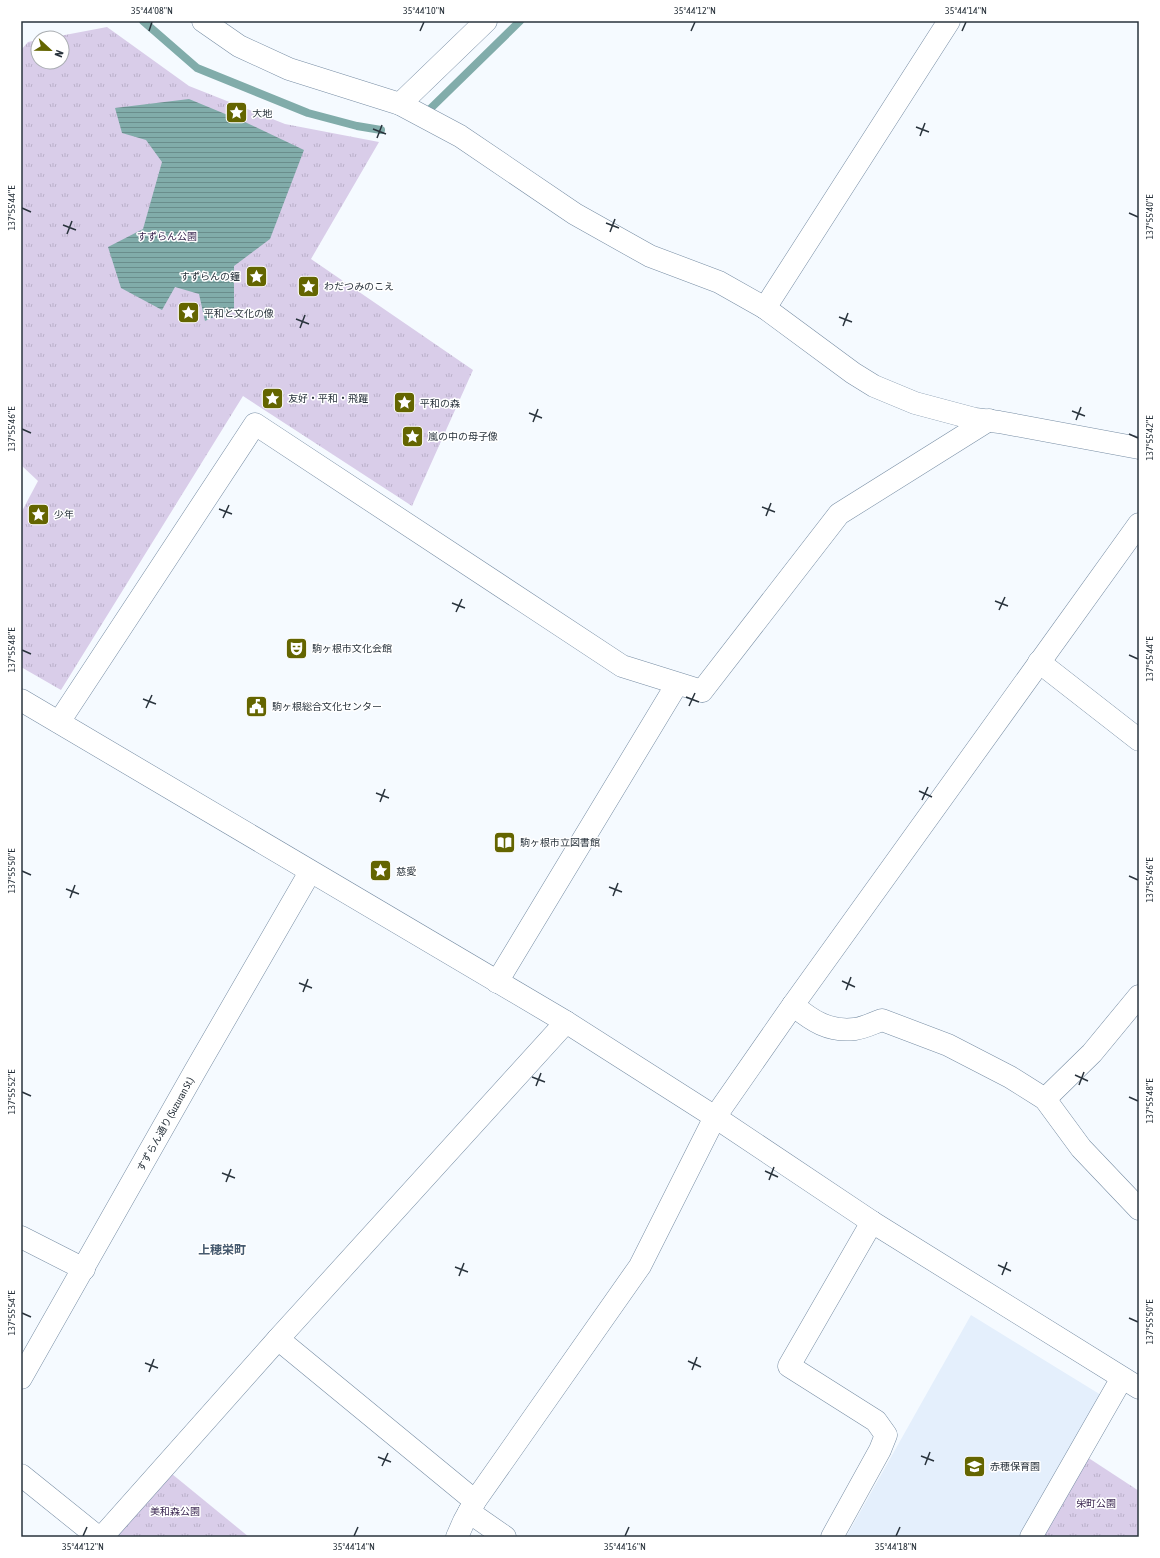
<svg xmlns="http://www.w3.org/2000/svg" width="1160" height="1558" font-family="'Asap Condensed','Noto Sans JP',sans-serif">
<defs>
<pattern id="park-tufts" width="24" height="20" patternUnits="userSpaceOnUse"><rect width="24" height="20" fill="#d9cde9"/><path d="M3 7l-1-3M5 7V3M7 7l1-3M15 17l-1-3M17 17v-4M19 17l1-3" fill="none" stroke="#bab0c9"/></pattern>
<pattern id="water-rules" width="6" height="5" patternUnits="userSpaceOnUse"><rect width="6" height="5" fill="#81acaa"/><path d="M0 2.5h6" fill="none" stroke="#6a8d8c"/></pattern>
</defs>
<rect width="100%" height="100%" fill="#f5faff"/>
<polygon fill="#e4effc" points="971,1315 1101,1395 1020,1537 846,1537"/>
<g fill="url(#park-tufts)">
<polygon points="107,27 189,86 285,124 379,142 311,259 473,370 412,506 243,396 61,690 21,667 21,513 38,481 21,465 21,50 28,42 38,40 38,62 62,62 62,38 49,38"/>
<polygon points="1084,1455 1139,1491 1139,1537 1040,1537"/>
<polygon points="172,1474 249,1537 115,1537"/>
</g>
<polygon fill="url(#water-rules)" points="189,99 247,123 304,150 270,239 234,266 234,308 205,321 199,294 175,287 162,310 121,288 108,247 143,229 162,162 146,140 122,133 115,108"/>
<g fill="none" stroke-linecap="round" stroke-linejoin="round">
<g stroke="#81acaa" stroke-width="8">
<polyline points="143,21 197,68 308,113 357,126 381,130"/>
<polyline points="429,110 520,21"/>
</g>
<defs>
<g id="minor">
<polyline points="400,104 486,21"/>
<polyline points="765,308 949,21"/>
<polyline points="1039,662 1139,740"/>
<polyline points="59,722 255,424 622,666 702,691 839,514 989,420"/>
<polyline points="497,982 677,684"/>
<path d="M793,1005c19,16 36,27 62,24 9,-1 18,-6 27,-9l66,25 62,32 35,22 36,49 58,61"/>
<polyline points="1045,1099 1092,1053 1139,996"/>
<polyline points="21,1237 84,1269"/>
<polyline points="278,1339 566,1022"/>
<polyline points="21,1475 98,1537"/>
<polyline points="469,1512 505,1537"/>
<polyline points="102,1537 278,1339 475,1501"/>
<polyline points="457,1537 464,1521 475,1501 640,1266 715,1117 793,1005 1139,524"/>
<polyline points="832,1537 880,1450 886,1435 876,1421 789,1366 872,1222"/>
<polyline points="1031,1537 1122,1378"/>
</g>
<g id="tertiary">
<polyline points="203,21 239,46 289,69 400,104 460,136 575,214 650,256 719,282 765,308 853,373 874,386 915,403 975,419 999,422 1139,448"/>
<polyline points="21,700 566,1022 715,1117 872,1222 1139,1388"/>
<polyline points="21,1378 195,1071 310,872"/>
</g>
</defs>
<use href="#minor" stroke="#778da4" stroke-width="23"/>
<use href="#tertiary" stroke="#778da4" stroke-width="23"/>
<use href="#minor" stroke="#fff" stroke-width="22"/>
<use href="#tertiary" stroke="#fff" stroke-width="22"/>
</g>
<path fill="none" stroke="#29333c" stroke-width="1.5" d="M149,31l3,-9M420,31l4,-9M691,31l4,-9M962,31l4,-9M916,127l13,5M373,129l13,5M920,136l5,-13M377,138l5,-13M22,208l9,4M1129,213l9,4M606,223l13,5M63,225l13,5M610,232l5,-13M67,234l5,-13M839,317l13,5M296,319l13,5M843,326l5,-13M300,328l5,-13M1072,411l13,5M529,413l13,5M1076,420l5,-13M533,422l5,-13M22,429l9,4M1129,434l9,4M762,507l13,5M219,509l13,5M766,516l5,-13M223,518l6,-13M995,601l13,5M452,603l13,5M999,610l6,-13M456,612l6,-13M22,650l9,4M1129,655l9,4M686,697l13,5M143,699l13,5M689,706l6,-13M146,708l6,-13M919,791l13,6M376,793l13,5M922,800l6,-13M380,802l5,-13M22,871l9,4M1129,876l9,4M609,887l13,5M66,889l13,5M613,896l5,-13M70,898l5,-13M842,981l13,6M299,983l13,5M846,990l5,-13M303,992l5,-13M1075,1075l13,6M532,1077l13,5M1079,1085l5,-13M536,1086l5,-13M22,1092l9,4M1129,1097l9,4M765,1171l13,6M222,1173l13,5M769,1180l5,-13M226,1182l5,-13M998,1265l13,6M455,1267l13,5M1002,1275l5,-13M459,1276l5,-13M22,1313l9,4M1129,1318l9,4M688,1361l13,6M145,1363l13,5M692,1370l5,-13M149,1372l5,-13M921,1456l13,5M378,1457l13,5M925,1465l5,-13M382,1466l6,-13M83,1536l4,-9M354,1536l4,-9M625,1536l4,-9M896,1536l4,-9"/>
<defs>
<symbol id="sight-square" viewBox="-11 -11 22 22"><rect x="-9" y="-9" width="18" height="18" rx="4" fill="#646500" stroke="#fff"/><path d="M0-6L1.8-2.2L6-1.7L2.9 1.2L3.7 5.4L0 3.3L-3.7 5.4L-2.9 1.2L-6-1.7L-1.8-2.2Z" fill="#fff"/></symbol>
<symbol id="theatre-square" viewBox="-11 -11 22 22"><rect x="-9" y="-9" width="18" height="18" rx="4" fill="#646500" stroke="#fff"/><path d="M-5-5.5Q0-4 5-5.5V0Q5 5 0 6Q-5 5-5 0ZM-3.3-2.5H-1v1.5H-3.3ZM1-2.5H3.3v1.5H1ZM-2.8 1Q0 5.5 2.8 1Z" fill="#fff"/></symbol>
<symbol id="civic-square" viewBox="-11 -11 22 22"><rect x="-9" y="-9" width="18" height="18" rx="4" fill="#646500" stroke="#fff"/><path d="M-.6-6.5H3V-4.5H.6V-3L4-1V1h2V6H-6V1h2V-1L-.6-3ZM-1.2 2.5V6h2.4V2.5Z" fill="#fff"/></symbol>
<symbol id="library-square" viewBox="-11 -11 22 22"><rect x="-9" y="-9" width="18" height="18" rx="4" fill="#646500" stroke="#fff"/><path d="M-6-4Q-3-5.5-.7-3.5V5Q-3 3-6 4ZM6-4Q3-5.5 .7-3.5V5Q3 3 6 4Z" fill="#fff"/></symbol>
<symbol id="school-square" viewBox="-11 -11 22 22"><rect x="-9" y="-9" width="18" height="18" rx="4" fill="#646500" stroke="#fff"/><path d="M0-5L7-2L0 1L-7-2ZM-4 1L0 2.5L4 1V4Q0 6-4 4Z" fill="#fff"/></symbol>
</defs>
<g fill-rule="evenodd">
<use href="#sight-square" x="224" y="100" width="25" height="25"/>
<use href="#sight-square" x="244" y="264" width="25" height="25"/>
<use href="#sight-square" x="296" y="274" width="25" height="25"/>
<use href="#sight-square" x="176" y="300" width="25" height="25"/>
<use href="#sight-square" x="260" y="386" width="25" height="25"/>
<use href="#sight-square" x="392" y="390" width="25" height="25"/>
<use href="#sight-square" x="400" y="424" width="25" height="25"/>
<use href="#sight-square" x="26" y="502" width="25" height="25"/>
<use href="#theatre-square" x="284" y="636" width="25" height="25"/>
<use href="#civic-square" x="244" y="694" width="25" height="25"/>
<use href="#library-square" x="492" y="830" width="25" height="25"/>
<use href="#sight-square" x="368" y="858" width="25" height="25"/>
<use href="#school-square" x="962" y="1454" width="25" height="25"/>
</g>
<g text-anchor="middle" stroke-width="3" stroke-linejoin="round" paint-order="stroke">
<g font-size="10" fill="#29333c" stroke="#fff" text-anchor="start">
<text x="252" y="117">大地</text>
<text x="240" y="280" text-anchor="end">すずらんの鐘</text>
<text x="324" y="290">わだつみのこえ</text>
<text x="204" y="317">平和と文化の像</text>
<text x="288" y="402">友好・平和・飛躍</text>
<text x="420" y="407">平和の森</text>
<text x="428" y="440">嵐の中の母子像</text>
<text x="54" y="518">少年</text>
<text x="312" y="652">駒ヶ根市文化会館</text>
<text x="272" y="710">駒ヶ根総合文化センター</text>
<text x="520" y="846">駒ヶ根市立図書館</text>
<text x="396" y="875">慈愛</text>
<text x="990" y="1470">赤穂保育園</text>
</g>
<g font-size="10" fill="#3c2852" stroke="#fff">
<text x="167" y="240">すずらん公園</text>
<text x="1096" y="1507">栄町公園</text>
<text x="175" y="1515">美和森公園</text>
</g>
<g font-size="10" fill="#29333c" stroke="#fff">
<text transform="translate(165 1124) rotate(-61)" y="4">すずらん通り (Suzuran St.)</text>
</g>
<g font-size="12" font-weight="bold" fill="#465a6f" stroke="#fff">
<text x="222" y="1254">上穂栄町</text>
</g>
</g>
<rect width="1160" height="1558" fill="none" stroke="#ffffff" stroke-width="44"/>
<g transform="translate(50 50) rotate(112)"><circle r="19" fill="#ffffff" stroke="#a9adb1"/>
<path d="M0-3L7 15L0 10L-7 15Z" fill="#646500"/>
<text y="-6" font-size="11" font-weight="bold" text-anchor="middle" fill="#29333c">N</text>
</g>
<rect x="22" y="22" width="1116" height="1514" fill="none" stroke="#29333c" stroke-width="1.5"/>
<g font-size="10" text-anchor="middle" fill="#29333c">
<text x="152" y="14">35°44'08"N</text>
<text x="424" y="14">35°44'10"N</text>
<text x="695" y="14">35°44'12"N</text>
<text x="966" y="14">35°44'14"N</text>
<text transform="translate(11 208) rotate(-90)" y="4">137°55'44"E</text>
<text transform="translate(1149 217) rotate(-90)" y="4">137°55'40"E</text>
<text transform="translate(11 429) rotate(-90)" y="4">137°55'46"E</text>
<text transform="translate(1149 438) rotate(-90)" y="4">137°55'42"E</text>
<text transform="translate(11 650) rotate(-90)" y="4">137°55'48"E</text>
<text transform="translate(1149 659) rotate(-90)" y="4">137°55'44"E</text>
<text transform="translate(11 871) rotate(-90)" y="4">137°55'50"E</text>
<text transform="translate(1149 880) rotate(-90)" y="4">137°55'46"E</text>
<text transform="translate(11 1092) rotate(-90)" y="4">137°55'52"E</text>
<text transform="translate(1149 1101) rotate(-90)" y="4">137°55'48"E</text>
<text transform="translate(11 1313) rotate(-90)" y="4">137°55'54"E</text>
<text transform="translate(1149 1322) rotate(-90)" y="4">137°55'50"E</text>
<text x="83" y="1550">35°44'12"N</text>
<text x="354" y="1550">35°44'14"N</text>
<text x="625" y="1550">35°44'16"N</text>
<text x="896" y="1550">35°44'18"N</text>
</g>
</svg>
